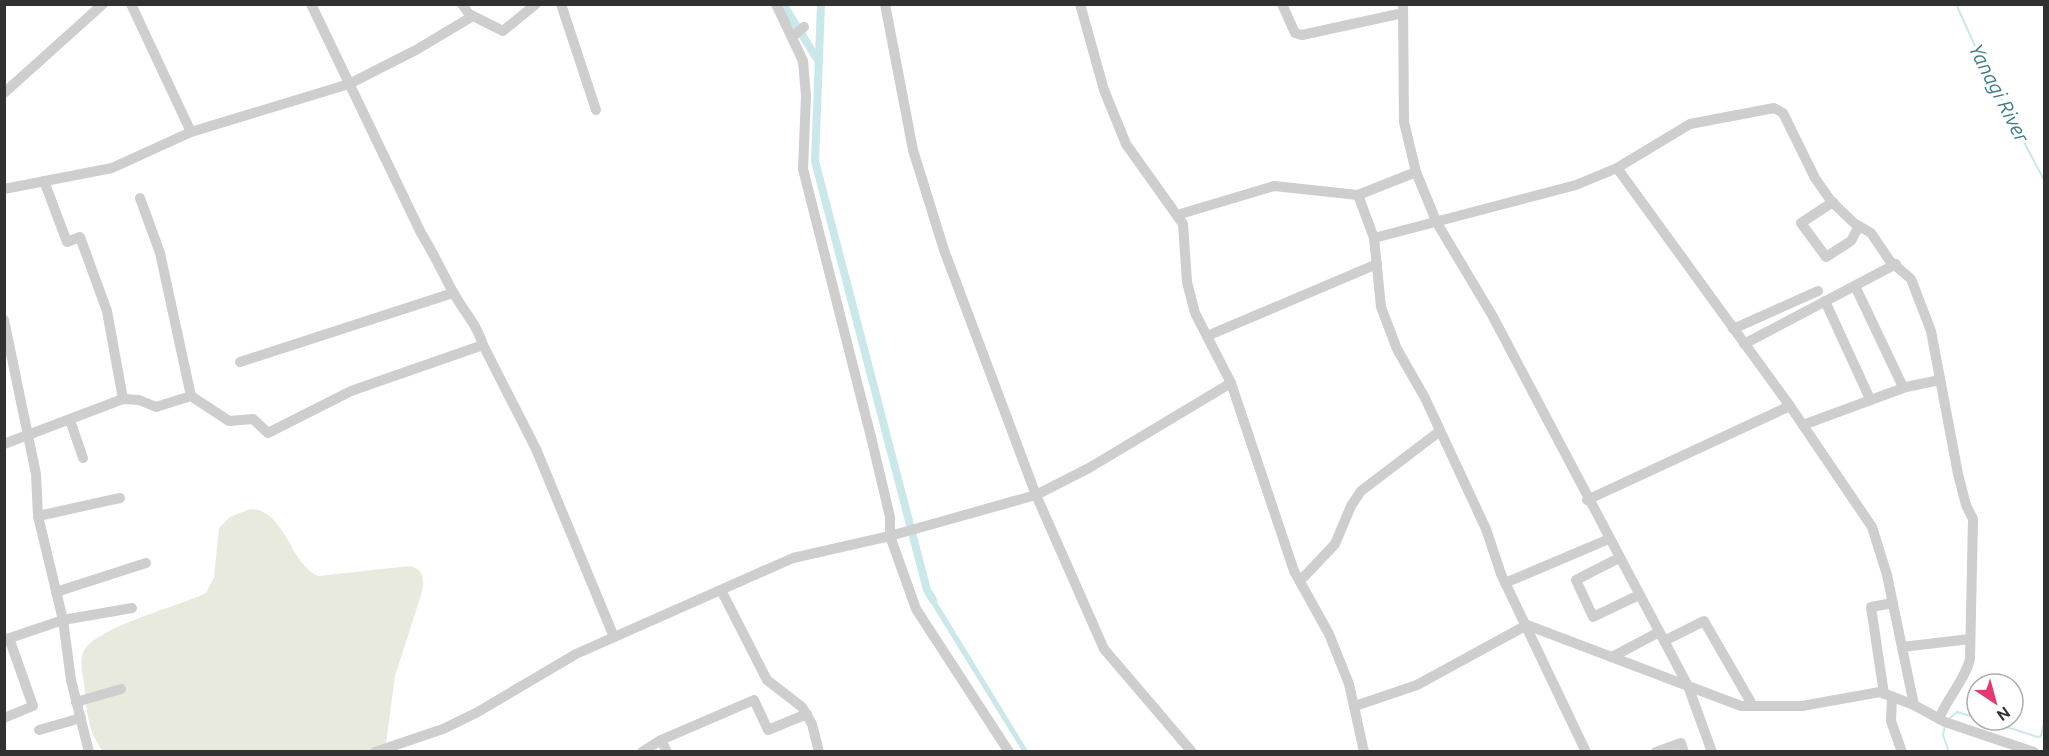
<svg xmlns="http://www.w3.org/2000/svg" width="2049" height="756" font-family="Ubuntu,sans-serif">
<rect width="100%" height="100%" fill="#fff"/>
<path fill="#e8eadd" d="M250,509c35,0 40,55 68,67l92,-10c14,3 14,14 12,26l-27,84 -10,75h-282c-15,-19 -16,-38 -18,-61 -1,-11 -6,-26 -2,-37 9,-25 97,-47 123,-60l8,-15 5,-50 11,-11z"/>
<polygon fill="#cae7ea" points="929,589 1028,751 1022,751 924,592"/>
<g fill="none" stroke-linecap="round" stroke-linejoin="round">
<g stroke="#cae7ea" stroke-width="2">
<polyline points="1956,4 1985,68 2044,180"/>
<polyline points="1949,719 1957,712 1977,718"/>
<polyline points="1985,720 2038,737 2041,736 2044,723"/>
<polyline points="1945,726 1943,735 1949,752"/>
</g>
<g stroke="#cae7ea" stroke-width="8">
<polyline points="783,4 819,62"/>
<polyline points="821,4 815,161 927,590 933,600"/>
</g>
<g stroke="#cecece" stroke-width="10">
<polyline points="131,4 191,132"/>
<path d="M311,4l110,229c12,19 21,39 32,59 10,19 24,32 30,53l53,104 78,188"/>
<polyline points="462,4 469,14 503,31 536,4"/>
<polyline points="561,4 596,110"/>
<polyline points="776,4 803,61 806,96 803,169 871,437 890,517 890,536 916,609 1009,752"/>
<polyline points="885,4 913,150 944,250 1036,495 1104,649 1192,752"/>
<polyline points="1080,4 1104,90 1126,144 1183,224 1187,282 1195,313 1231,383 1294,571 1329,634 1349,684 1364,752"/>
<polyline points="1282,4 1295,33 1302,35 1403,13"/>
<polyline points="1403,4 1404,122 1416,172 1437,223 1492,315 1688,686 1712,752"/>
<polyline points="792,37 804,27"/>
<polyline points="4,93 103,4"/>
<polyline points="1617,168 1790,406 1872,527 1887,575 1914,705"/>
<polyline points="4,189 112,168 191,132 349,84 416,50 473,16"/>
<polyline points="1358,195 1374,238 1381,307 1397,349 1425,398 1486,529 1501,574 1586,752"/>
<polyline points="140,198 160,253 191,396 229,421 253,419 268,433 351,391 483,345"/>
<polyline points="1833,202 1801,223 1826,257 1851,241 1859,226"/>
<polyline points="1177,215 1274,186 1358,195 1416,172"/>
<path d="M1374,238l202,-53 41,-17 73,-44 84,-16 9,5 32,65 16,23 23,22 17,10 19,28 21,18 20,52 27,143 8,31 7,14 -3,140c-5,21 -23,39 -31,60"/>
<polyline points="1855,286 1903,387"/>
<polyline points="1825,301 1870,399"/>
<polyline points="4,320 36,474 38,516 63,620 71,680 89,752"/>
<polyline points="1733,329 1818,291"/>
<polyline points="1207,336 1377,264"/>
<polyline points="1744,344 1896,264"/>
<polyline points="240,362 453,293"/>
<polyline points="123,399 139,400 156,407 191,396"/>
<polyline points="70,420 83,458"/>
<polyline points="1803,425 1906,387 1940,380"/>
<polyline points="4,444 123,399 107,311 80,237 67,242 44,181"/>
<polyline points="1587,500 1790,406"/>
<polyline points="38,516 120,498"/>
<polyline points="1619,558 1576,580 1593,617 1639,595"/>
<polyline points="1300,581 1335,544 1351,506 1361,491 1440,431"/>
<polyline points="1505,583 1609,539"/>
<polyline points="721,590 767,680 802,707 812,724 819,752"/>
<polyline points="56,592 146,563"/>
<polyline points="4,640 63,620 132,608"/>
<polyline points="1664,641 1704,621 1753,706"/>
<polyline points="1902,647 1970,639"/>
<polyline points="1612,657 1659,632"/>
<polyline points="1884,694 1871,607 1893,603"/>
<polyline points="1892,696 1891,721 1902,752"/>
<polyline points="76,702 121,689"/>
<polyline points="1355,706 1417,685 1527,625 1741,706 1802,706 1880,692 1914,705 1945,722 2034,752"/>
<polyline points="4,718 33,706 9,638"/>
<polyline points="39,730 81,718"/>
<polyline points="661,740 667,752"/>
<polyline points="375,752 443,729 476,713 576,654 793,558 890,536 1036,495 1089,468 1231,383"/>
<polyline points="642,752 661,740 754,700 768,730 807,714"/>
<polyline points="1656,752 1681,743 1684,752"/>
</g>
</g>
<g text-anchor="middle" stroke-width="6" stroke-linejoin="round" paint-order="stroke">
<g font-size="20" font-style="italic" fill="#3a7d86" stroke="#fff">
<text transform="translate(1999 93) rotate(63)" y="7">Yanagi River</text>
</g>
</g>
<rect width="2049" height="756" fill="none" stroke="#313131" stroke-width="12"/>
<g transform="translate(1995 702) rotate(144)"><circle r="28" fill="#ffffff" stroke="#adadad" stroke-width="1.5"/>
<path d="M0-4.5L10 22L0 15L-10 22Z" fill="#e23973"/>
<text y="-9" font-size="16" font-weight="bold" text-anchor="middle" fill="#313131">N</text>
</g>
</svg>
